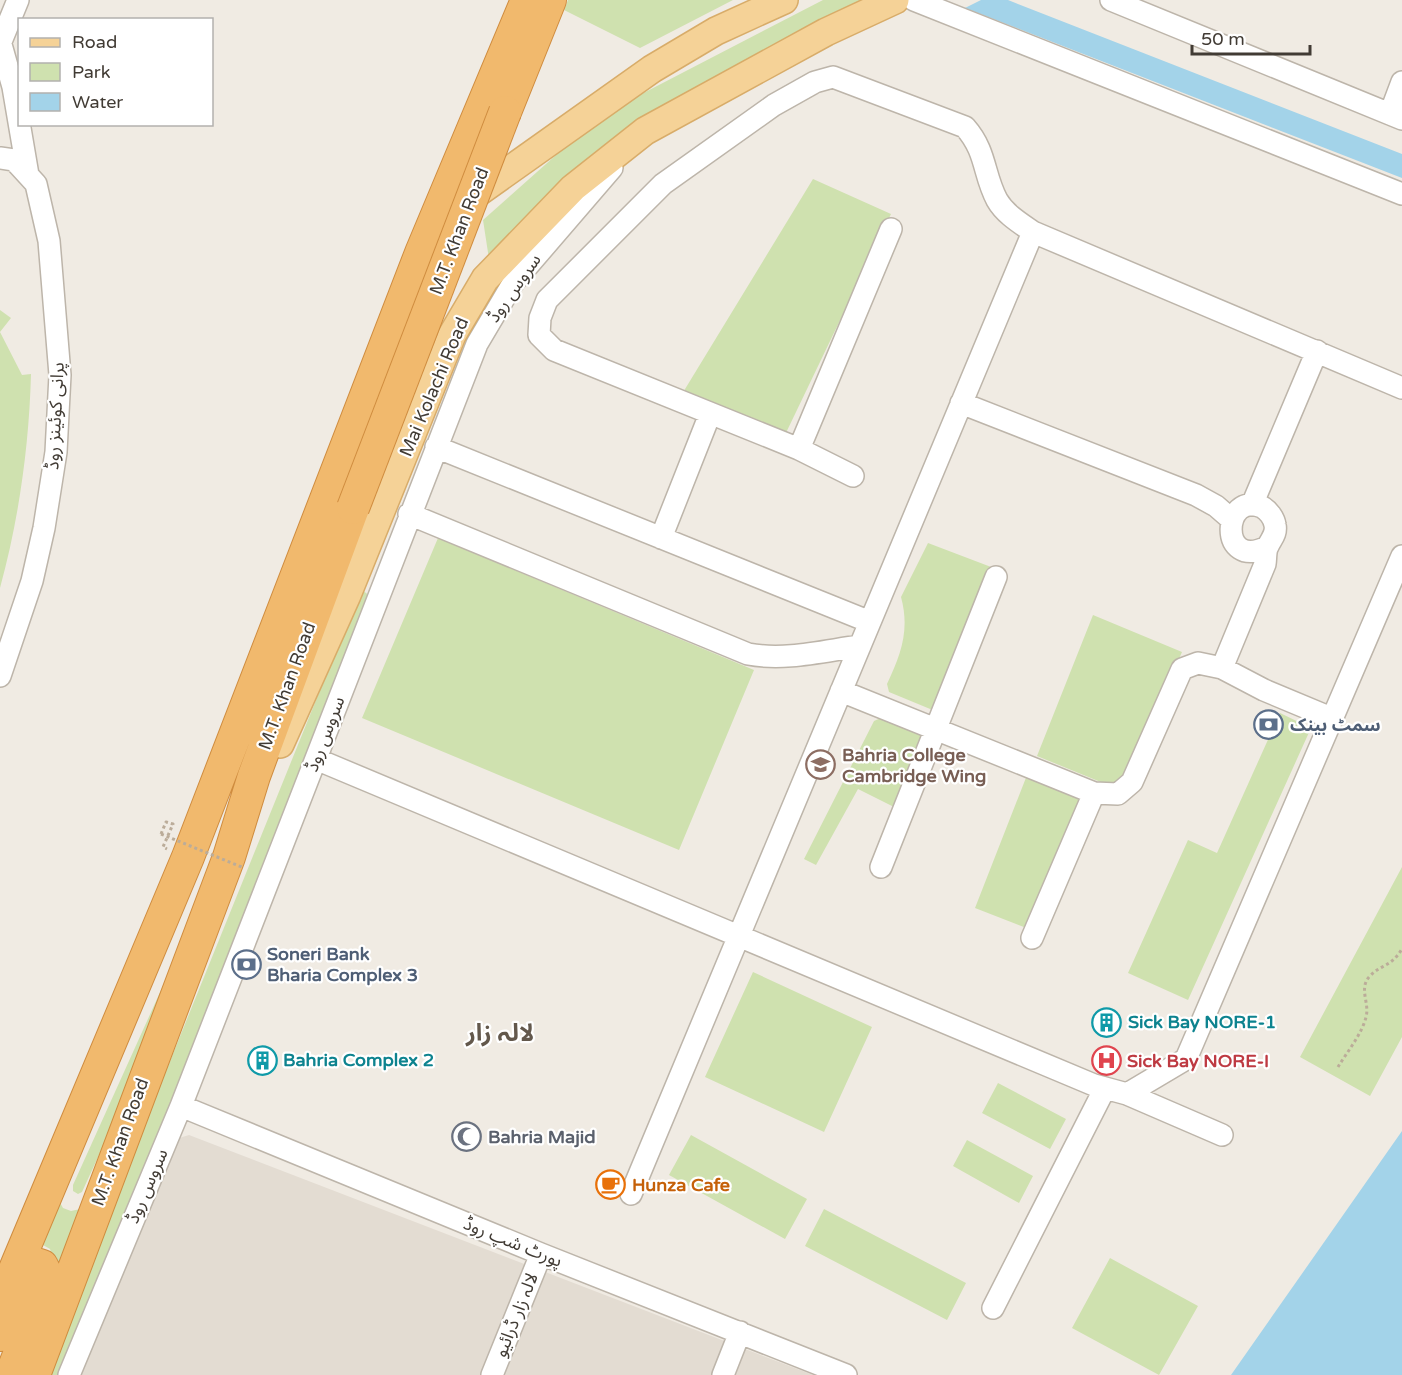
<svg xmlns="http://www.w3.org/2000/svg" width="1402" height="1375" font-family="'Varela Round','Noto Sans Arabic',sans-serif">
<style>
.residential{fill:#e3dcd2}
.green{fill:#cfe1af}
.water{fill:#a3d3e9}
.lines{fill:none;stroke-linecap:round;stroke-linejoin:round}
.minor-casing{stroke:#bdb5aa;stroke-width:24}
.major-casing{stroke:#d8ac69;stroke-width:30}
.highway-casing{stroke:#cf8c3f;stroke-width:34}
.path{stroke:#bbac99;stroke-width:3;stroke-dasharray:3 3;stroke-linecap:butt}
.minor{stroke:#fff;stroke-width:21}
.major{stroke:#f5d297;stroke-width:27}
.highway{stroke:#f1b96d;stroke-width:32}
.highway-bridge-casing{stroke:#cf8c3f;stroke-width:34;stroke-linecap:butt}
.path-bridge{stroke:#bbac99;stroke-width:3;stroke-dasharray:3 3;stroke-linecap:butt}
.highway-bridge{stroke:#f1b96d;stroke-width:32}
.labels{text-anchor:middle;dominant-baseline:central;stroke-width:4.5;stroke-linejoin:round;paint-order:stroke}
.street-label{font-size:18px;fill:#413b34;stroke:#fff}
.service-label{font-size:18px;font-weight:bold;fill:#4e5e75;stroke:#fff;text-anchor:start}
.education-label{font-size:18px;font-weight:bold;fill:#785e54;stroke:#fff;text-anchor:start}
.culture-label{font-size:18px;font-weight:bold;fill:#0d838f;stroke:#fff;text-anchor:start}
.health-label{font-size:18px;font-weight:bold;fill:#be3a42;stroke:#fff;text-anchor:start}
.worship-label{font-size:18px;font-weight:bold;fill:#5b616d;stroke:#fff;text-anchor:start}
.food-label{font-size:18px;font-weight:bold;fill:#c56008;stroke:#fff;text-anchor:start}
.district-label{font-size:24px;font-weight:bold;fill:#63584c;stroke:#fff}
</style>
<rect width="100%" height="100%" fill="#f0ebe3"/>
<!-- residential -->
<path class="residential" d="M189 1135 813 1375H78L176 1139Z"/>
<!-- green -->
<path class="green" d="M568 0H733L640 48 564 10Z
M823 0H862L734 70 679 97 617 137 489 259 483 220 573 140 630 100Z
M813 179 891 214 784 437 682 394Z
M0 310 11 318 0 332 22 375 31 374C29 447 19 518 0 588Z
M438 538 754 670 679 850 362 718Z
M928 543 999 570 935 711 889 692 887 684C901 654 910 630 901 597Z
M361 589 371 597 165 1118 58 1375H43Z
M1093 615 1182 652 1126 779 1121 784 1108 785 1037 756Z
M1280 713 1311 728 1188 1000 1128 973 1188 840 1217 853Z
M883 717 925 730 896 808 858 789 816 865 804 859 874 721Z
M1029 770 1083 793 1029 929 975 908Z
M217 866 178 983 82 1192 78 1194 73 1191V1185Z
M1402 867V1037L1370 1096 1300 1057Z
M753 972 872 1027 824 1132 705 1077Z
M998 1083 1066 1119 1050 1149 982 1113Z
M691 1135 807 1199 785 1239 669 1175Z
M967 1140 1033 1176 1019 1203 953 1166Z
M58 1199 63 1208 71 1211 85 1208 58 1273 50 1249 43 1245 32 1247Z
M824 1209 966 1283 947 1320 805 1246Z
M1110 1258 1198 1306 1159 1375 1072 1328Z"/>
<!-- water -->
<path class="water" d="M981 0H1008L1402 154V178L965 8Z
M1402 1131V1375H1231Z"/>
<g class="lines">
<defs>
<path id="minor" d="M914 0 1402 194
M1111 0 1402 119
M0 41 13 87 28 175
M0 44 18 0
M1390 114 1402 82
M0 158 14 160 36 184 49 241 60 375 56 452 44 528 32 581 0 676
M961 403 1196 495 1216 506 1231 519
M436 447 870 622
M799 449 891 229
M853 476 799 449 554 350 539 335 540 318 547 300 663 184 774 105 815 82 833 77 965 127C987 152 983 174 997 200 1005 214 1020 223 1033 232L1402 388
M1252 505 1317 351
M409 514 748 654C785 661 823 651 860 646
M661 538 710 414
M1267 547C1218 571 1222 490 1262 507 1268 510 1274 518 1275 525 1277 534 1271 539 1268 546 1265 551 1266 559 1265 564L1222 668 1264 690 1331 718
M841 691 1094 793
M316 759 1094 1085 1127 1094 1186 1059 1402 556
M881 867 996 577
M1032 938 1094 793 1118 794 1132 782 1182 669 1198 663 1222 668
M1127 1094 1222 1135
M181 1106 541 1254 846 1375
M631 1194 1033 232
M993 1308 1105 1088
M69 1375 181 1106 477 344 513 283 612 168
M492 1375 541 1254
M723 1375 740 1332"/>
<path id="major" d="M466 201 652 69 716 31 784 0
M280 744 347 595 452 335 485 279 573 188 645 131 826 32 895 0"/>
<path id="highway" d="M505 112 550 0
M0 1305 188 857 421 253 527 0
M0 1335 27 1268 36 1264 42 1266 47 1276 45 1289 11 1375
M34 1375 229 857 254 776 353 508"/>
</defs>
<!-- minor casing -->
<use href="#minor" class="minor-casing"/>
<!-- major casing -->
<use href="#major" class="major-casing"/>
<!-- highway casing -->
<use href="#highway" class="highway-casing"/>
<!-- path -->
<path class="path" d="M161 834 166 822 173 824 163 847 167 849
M1338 1067C1347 1052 1362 1034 1366 1017 1370 1003 1358 988 1370 976 1380 965 1391 967 1402 949"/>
<!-- minor -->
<use href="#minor" class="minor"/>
<!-- major -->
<use href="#major" class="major"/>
<!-- highway -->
<use href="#highway" class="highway"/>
<defs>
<path id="highway-bridge" d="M353 508 505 112"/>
</defs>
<!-- highway-bridge casing -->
<use href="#highway-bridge" class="highway-bridge-casing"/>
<!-- path-bridge -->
<path class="path-bridge" d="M161 834 244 868"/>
<!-- highway-bridge -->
<use href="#highway-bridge" class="highway-bridge"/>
</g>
<!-- icons -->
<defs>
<symbol id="bank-ring" viewBox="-11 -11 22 22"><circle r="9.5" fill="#fff" stroke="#5c6f8a" stroke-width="1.5"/><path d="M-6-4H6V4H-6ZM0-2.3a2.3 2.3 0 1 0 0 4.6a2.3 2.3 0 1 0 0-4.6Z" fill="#5c6f8a"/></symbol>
<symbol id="university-ring" viewBox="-11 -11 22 22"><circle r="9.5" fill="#fff" stroke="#8d6e63" stroke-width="1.5"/><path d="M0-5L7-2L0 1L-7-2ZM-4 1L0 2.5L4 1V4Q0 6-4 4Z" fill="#8d6e63"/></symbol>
<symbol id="building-ring" viewBox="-11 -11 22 22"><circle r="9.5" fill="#fff" stroke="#0f9aa8" stroke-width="1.5"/><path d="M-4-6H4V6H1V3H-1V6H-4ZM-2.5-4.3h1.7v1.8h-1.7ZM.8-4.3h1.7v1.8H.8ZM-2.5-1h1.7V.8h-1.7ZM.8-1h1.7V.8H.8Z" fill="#0f9aa8"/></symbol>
<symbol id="hospital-ring" viewBox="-11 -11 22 22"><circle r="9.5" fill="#fff" stroke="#e0444e" stroke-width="1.5"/><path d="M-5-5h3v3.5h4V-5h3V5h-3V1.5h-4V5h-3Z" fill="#e0444e"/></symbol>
<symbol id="mosque-ring" viewBox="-11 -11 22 22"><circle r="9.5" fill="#fff" stroke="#6b7280" stroke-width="1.5"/><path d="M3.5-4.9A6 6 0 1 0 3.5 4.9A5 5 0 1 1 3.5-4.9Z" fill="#6b7280"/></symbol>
<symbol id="cafe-ring" viewBox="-11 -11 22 22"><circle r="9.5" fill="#fff" stroke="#e8710a" stroke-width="1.5"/><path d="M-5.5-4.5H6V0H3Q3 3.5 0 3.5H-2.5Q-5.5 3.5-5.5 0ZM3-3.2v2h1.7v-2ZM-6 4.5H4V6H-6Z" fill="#e8710a"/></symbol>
</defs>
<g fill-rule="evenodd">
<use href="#bank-ring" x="1252" y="708" width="33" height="33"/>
<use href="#university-ring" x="804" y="748" width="33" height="33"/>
<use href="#bank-ring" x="230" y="948" width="33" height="33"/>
<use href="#building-ring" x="1090" y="1006" width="33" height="33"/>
<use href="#building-ring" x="246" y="1044" width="33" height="33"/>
<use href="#hospital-ring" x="1090" y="1044" width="33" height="33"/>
<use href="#mosque-ring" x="450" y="1120" width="33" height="33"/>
<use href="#cafe-ring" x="594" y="1168" width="33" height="33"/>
</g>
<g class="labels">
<!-- street labels -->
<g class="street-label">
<text transform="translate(459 231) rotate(-69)">M.T. Khan Road</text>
<text transform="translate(514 288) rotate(-55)">سروس روڈ</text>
<text transform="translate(434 387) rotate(-67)">Mai Kolachi Road</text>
<text transform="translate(55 416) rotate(-87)">پرانی کوئینز روڈ</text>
<text transform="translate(287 686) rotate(-70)">M.T. Khan Road</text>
<text transform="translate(325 734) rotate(-69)">سروس روڈ</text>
<text transform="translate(120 1142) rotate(-70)">M.T. Khan Road</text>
<text transform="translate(147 1186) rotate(-67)">سروس روڈ</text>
<text transform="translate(513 1242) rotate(22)">پورٹ شپ روڈ</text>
<text transform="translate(516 1315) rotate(-68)">لالہ زار ڈرائیو</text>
</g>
<!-- service labels -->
<g class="service-label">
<text x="1290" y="725">سمٹ بینک</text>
<text x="267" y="954">Soneri Bank<tspan x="267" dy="21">Bharia Complex 3</tspan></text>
</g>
<!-- education labels -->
<g class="education-label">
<text x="842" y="755">Bahria College<tspan x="842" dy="21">Cambridge Wing</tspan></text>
</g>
<!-- culture labels -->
<g class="culture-label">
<text x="1128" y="1022">Sick Bay NORE-1</text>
<text x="283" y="1060">Bahria Complex 2</text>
</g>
<!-- health labels -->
<g class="health-label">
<text x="1127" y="1061">Sick Bay NORE-I</text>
</g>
<!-- worship labels -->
<g class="worship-label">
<text x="488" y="1137">Bahria Majid</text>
</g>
<!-- food labels -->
<g class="food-label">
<text x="632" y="1185">Hunza Cafe</text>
</g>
<!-- district labels -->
<g class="district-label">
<text x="500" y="1033">لالہ زار</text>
</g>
</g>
<!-- legend -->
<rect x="18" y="18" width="195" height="108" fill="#ffffff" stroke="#b3b1ae" stroke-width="1.5"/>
<rect x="30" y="38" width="30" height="9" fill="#f5d297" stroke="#b3b1ae" stroke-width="1.5"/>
<text x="72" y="48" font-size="18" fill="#413b34">Road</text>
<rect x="30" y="63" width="30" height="18" fill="#cfe1af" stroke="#b3b1ae" stroke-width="1.5"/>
<text x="72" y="78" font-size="18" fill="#413b34">Park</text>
<rect x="30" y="93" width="30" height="18" fill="#a3d3e9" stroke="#b3b1ae" stroke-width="1.5"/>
<text x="72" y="108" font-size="18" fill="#413b34">Water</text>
<!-- scale -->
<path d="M1192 45v9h118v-9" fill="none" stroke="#413b34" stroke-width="3"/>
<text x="1201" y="45" font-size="18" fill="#413b34" stroke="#ffffff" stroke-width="4.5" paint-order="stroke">50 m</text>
</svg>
